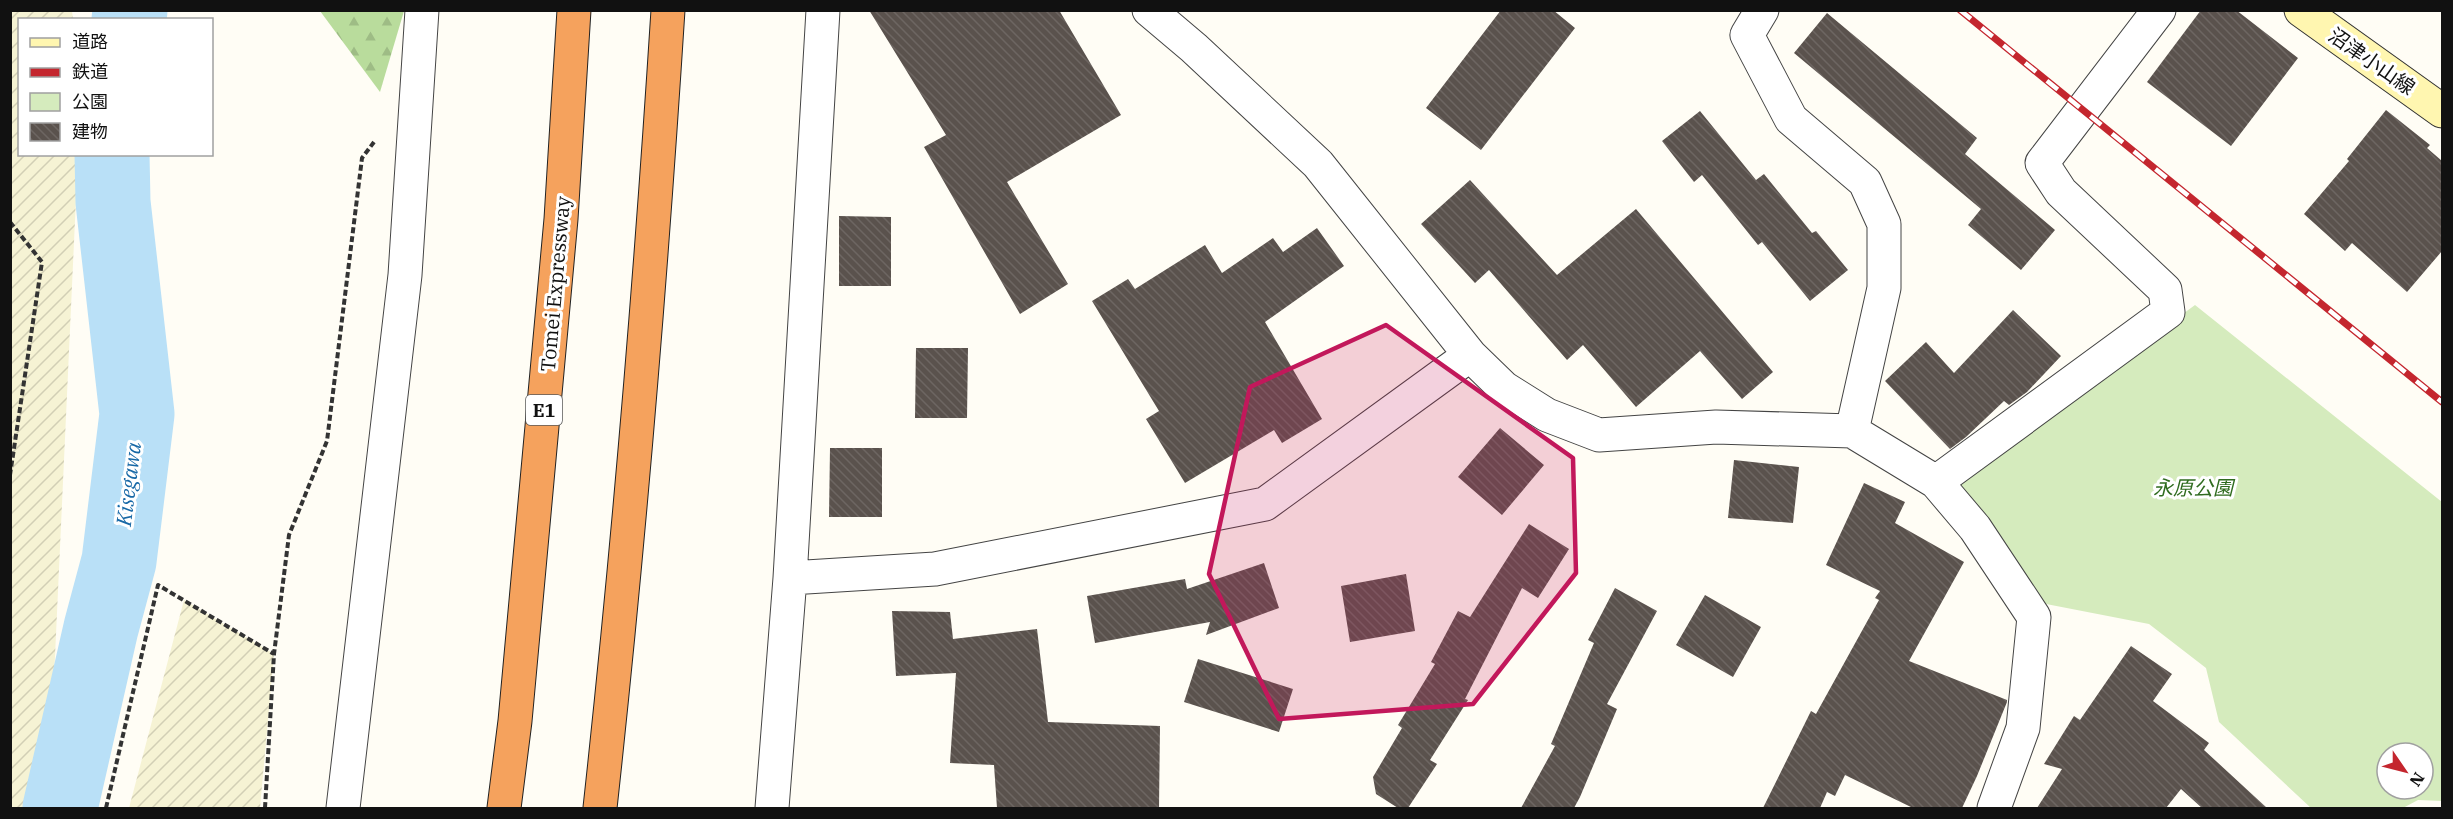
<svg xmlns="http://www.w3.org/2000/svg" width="2453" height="819" font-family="'IBM Plex Serif','Noto Sans JP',serif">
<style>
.farmland{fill:url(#farmland-furrows)}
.forest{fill:url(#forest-firs)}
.park{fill:#d5ebbd;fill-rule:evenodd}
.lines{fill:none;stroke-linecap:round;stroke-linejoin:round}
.river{stroke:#b9e0f7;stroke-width:75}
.building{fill:url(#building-back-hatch)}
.minor-casing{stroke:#444;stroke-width:35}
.tertiary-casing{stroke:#444;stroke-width:35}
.secondary-casing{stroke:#333;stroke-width:35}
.motorway-casing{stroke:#222;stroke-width:35}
.path{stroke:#333;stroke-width:4;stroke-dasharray:6 3;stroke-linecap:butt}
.minor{stroke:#fff;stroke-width:33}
.tertiary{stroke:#fff;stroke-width:33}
.secondary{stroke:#fff6b0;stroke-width:33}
.motorway{stroke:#f5a25d;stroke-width:33}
.rail-casing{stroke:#c4262e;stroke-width:7}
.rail{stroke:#fff;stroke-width:4.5;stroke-dasharray:14;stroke-linecap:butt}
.marked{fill:#c2185b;fill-opacity:0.2;stroke:#c2185b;stroke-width:4.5;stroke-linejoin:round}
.labels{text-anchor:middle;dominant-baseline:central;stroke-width:6;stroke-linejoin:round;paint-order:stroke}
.shield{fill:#fff;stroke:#585858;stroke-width:1.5}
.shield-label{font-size:18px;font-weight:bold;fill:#111}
.street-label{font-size:20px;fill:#111;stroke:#fff}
.park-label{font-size:20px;font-style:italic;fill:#2f6b1f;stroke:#fff}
.water-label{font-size:21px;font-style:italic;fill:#1768a6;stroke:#fff}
</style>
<defs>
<pattern id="farmland-furrows" width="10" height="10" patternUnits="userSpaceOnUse" patternTransform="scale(1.5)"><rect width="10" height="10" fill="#f6f3d4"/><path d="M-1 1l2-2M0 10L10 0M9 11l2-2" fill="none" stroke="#d2cfb5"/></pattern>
<pattern id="forest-firs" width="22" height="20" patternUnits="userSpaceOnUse" patternTransform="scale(1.5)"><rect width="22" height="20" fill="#b9dc9c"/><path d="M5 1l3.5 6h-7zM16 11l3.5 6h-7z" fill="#9ebc85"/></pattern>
<pattern id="building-back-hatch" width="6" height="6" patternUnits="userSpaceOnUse" patternTransform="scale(1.5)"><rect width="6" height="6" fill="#5a524d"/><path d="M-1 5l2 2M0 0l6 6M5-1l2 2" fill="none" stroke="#6d6662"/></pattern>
</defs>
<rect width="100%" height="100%" fill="#fffdf5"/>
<!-- farmland -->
<path class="farmland" d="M10 11H72L73 19 20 20V154L78 155 53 700 39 808H10Z
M184 600 274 654 260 808H129Z"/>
<!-- forest -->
<path class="forest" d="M320 11H404L380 92Z"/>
<!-- park -->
<path class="park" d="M2195 305 2442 502V801L2418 800 2403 808H2311L2219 722 2206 668 2149 624 2041 603 1949 486ZM2387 753H2423V789H2387Z"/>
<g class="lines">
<!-- river -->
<path class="river" d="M129 20 130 10
M60 808 101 628 119 561 137 414 113 202 112 154"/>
</g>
<!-- building -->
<path class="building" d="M869 10H1059L1121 115 1007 182 1068 284 1020 314 924 147 946 135Z
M1501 10H1553L1575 28 1481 150 1426 108Z
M2201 10H2236L2298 58 2231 146 2147 82Z
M1827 13 1977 138 1965 154 2055 230 2021 270 1968 225 1981 209 1794 53Z
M2386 110 2430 145 2427 148 2442 161V251L2407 292 2352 243 2345 251 2304 214 2349 161 2347 159Z
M1700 111 1756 180 1764 174 1812 233 1816 231 1848 270 1810 301 1762 242 1758 245 1702 175 1694 182 1662 141Z
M1470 180 1557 275 1636 209 1773 372 1742 399 1700 351 1636 407 1583 345 1567 360 1489 270 1475 283 1421 224Z
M839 216 891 217V286H839Z
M1317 228 1344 266 1265 322 1322 419 1282 443 1274 430 1185 483 1146 419 1159 411 1092 301 1128 279 1135 289 1205 245 1222 273 1273 238 1283 252Z
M2013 310 2061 356 2027 392 2009 405 2004 401 1966 437 1950 449 1885 381 1926 342 1954 373Z
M916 348H968L967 418H915Z
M1500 428 1544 465 1502 515 1458 477Z
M830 448H882V517H829Z
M1734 460 1799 467 1793 523 1728 518Z
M1864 483 1905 502 1895 523 1964 562 1909 661 2007 700V702L1977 776 1962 808H1913L1845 775 1835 796 1827 792 1820 808H1763L1811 711 1816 714 1879 600 1875 598 1880 591 1826 565Z
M1529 524 1569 549 1538 598 1522 588 1465 699 1468 700 1430 760 1437 764 1408 808H1398L1376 794 1373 777 1402 728 1398 725 1435 664 1431 662 1458 611 1470 617Z
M1264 563 1279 608 1206 635 1210 622 1095 643 1087 596 1185 579 1187 589Z
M1406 574 1415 631 1350 642 1341 586Z
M1615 588 1657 611 1607 704 1617 709 1580 797 1574 808H1521L1555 746 1551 744 1594 643 1588 640Z
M1705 595 1761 627 1733 677 1676 645Z
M892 611 950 612 953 639 1037 629 1048 722 1160 726 1159 808H997L994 765 950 763 956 673 896 676Z
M2131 646 2172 674 2153 701 2209 743 2204 750 2267 808H2202L2181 789 2166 808H2037L2062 769 2044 764 2074 716 2080 720Z
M1198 659 1293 689 1279 732 1184 702Z"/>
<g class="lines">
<defs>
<path id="minor" d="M1149 10 1194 48 1318 164 1470 355 1504 388 1547 415 1599 435 1716 427 1852 431 1936 482 1975 528 2034 617 2023 728 1994 808
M1762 10 1747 35 1791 119 1865 182 1884 224V288L1852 431
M1936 482 2168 312 2165 290 2061 192 2042 163 2159 10
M790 578 935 569 1265 504 1470 355
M772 808 790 578 823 10"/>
<path id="tertiary" d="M343 808 405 275 422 10"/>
<path id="secondary" d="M2301 10 2442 111"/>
<path id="motorway" d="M504 808 515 721 561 219 574 10
M600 808C629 543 651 277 668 10"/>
</defs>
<!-- minor casing -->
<use href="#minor" class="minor-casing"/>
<!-- tertiary casing -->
<use href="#tertiary" class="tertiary-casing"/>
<!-- secondary casing -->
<use href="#secondary" class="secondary-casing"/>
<!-- motorway casing -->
<use href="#motorway" class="motorway-casing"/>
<!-- path -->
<path class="path" d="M10 222 42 262 10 475
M106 808 158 585 274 654
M265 808 274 654 289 535 327 441 362 158 374 142"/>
<!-- minor -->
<use href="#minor" class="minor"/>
<!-- tertiary -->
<use href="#tertiary" class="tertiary"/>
<!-- secondary -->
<use href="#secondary" class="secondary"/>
<!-- motorway -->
<use href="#motorway" class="motorway"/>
<defs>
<path id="rail" d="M1960 10 2442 402"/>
</defs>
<!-- rail casing -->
<use href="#rail" class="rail-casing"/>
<!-- rail -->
<use href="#rail" class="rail"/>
</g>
<!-- marked area -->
<path class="marked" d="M1386 325 1573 458 1576 573 1473 704 1279 719 1209 574 1250 387Z"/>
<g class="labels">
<!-- shield labels -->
<rect class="shield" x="526" y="395" width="36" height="30" rx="4.5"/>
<g class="shield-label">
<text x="544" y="410">E1</text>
</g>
<!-- street labels -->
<g class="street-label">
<text transform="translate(2372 61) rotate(35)">沼津小山線</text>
<text transform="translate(555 284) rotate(-85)">Tomei Expressway</text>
</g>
<!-- park labels -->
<g class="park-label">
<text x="2193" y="487">永原公園</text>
</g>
<!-- water labels -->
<g class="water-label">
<text transform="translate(128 484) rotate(-83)">Kisegawa</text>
</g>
</g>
<!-- border -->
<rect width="2453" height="819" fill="none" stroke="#111111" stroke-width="24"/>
<!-- legend -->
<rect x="18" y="18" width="195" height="138" fill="#ffffff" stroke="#a0a0a0" stroke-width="1.5"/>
<rect x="30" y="38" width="30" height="9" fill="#fff6b0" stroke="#a0a0a0" stroke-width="1.5"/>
<text x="72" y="48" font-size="18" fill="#111111">道路</text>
<rect x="30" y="68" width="30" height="9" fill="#c4262e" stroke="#a0a0a0" stroke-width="1.5"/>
<text x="72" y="78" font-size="18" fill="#111111">鉄道</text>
<rect x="30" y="93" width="30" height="18" fill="#d5ebbd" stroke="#a0a0a0" stroke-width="1.5"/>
<text x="72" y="108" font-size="18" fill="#111111">公園</text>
<rect x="30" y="123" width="30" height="18" fill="url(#building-back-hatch)" stroke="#a0a0a0" stroke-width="1.5"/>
<text x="72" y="138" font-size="18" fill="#111111">建物</text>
<!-- north arrow -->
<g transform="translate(2405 771) rotate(125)"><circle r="28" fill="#ffffff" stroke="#a0a0a0" stroke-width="1.5"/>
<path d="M0-4.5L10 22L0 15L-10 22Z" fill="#c4262e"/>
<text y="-9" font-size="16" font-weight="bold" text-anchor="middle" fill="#111111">N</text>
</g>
</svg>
